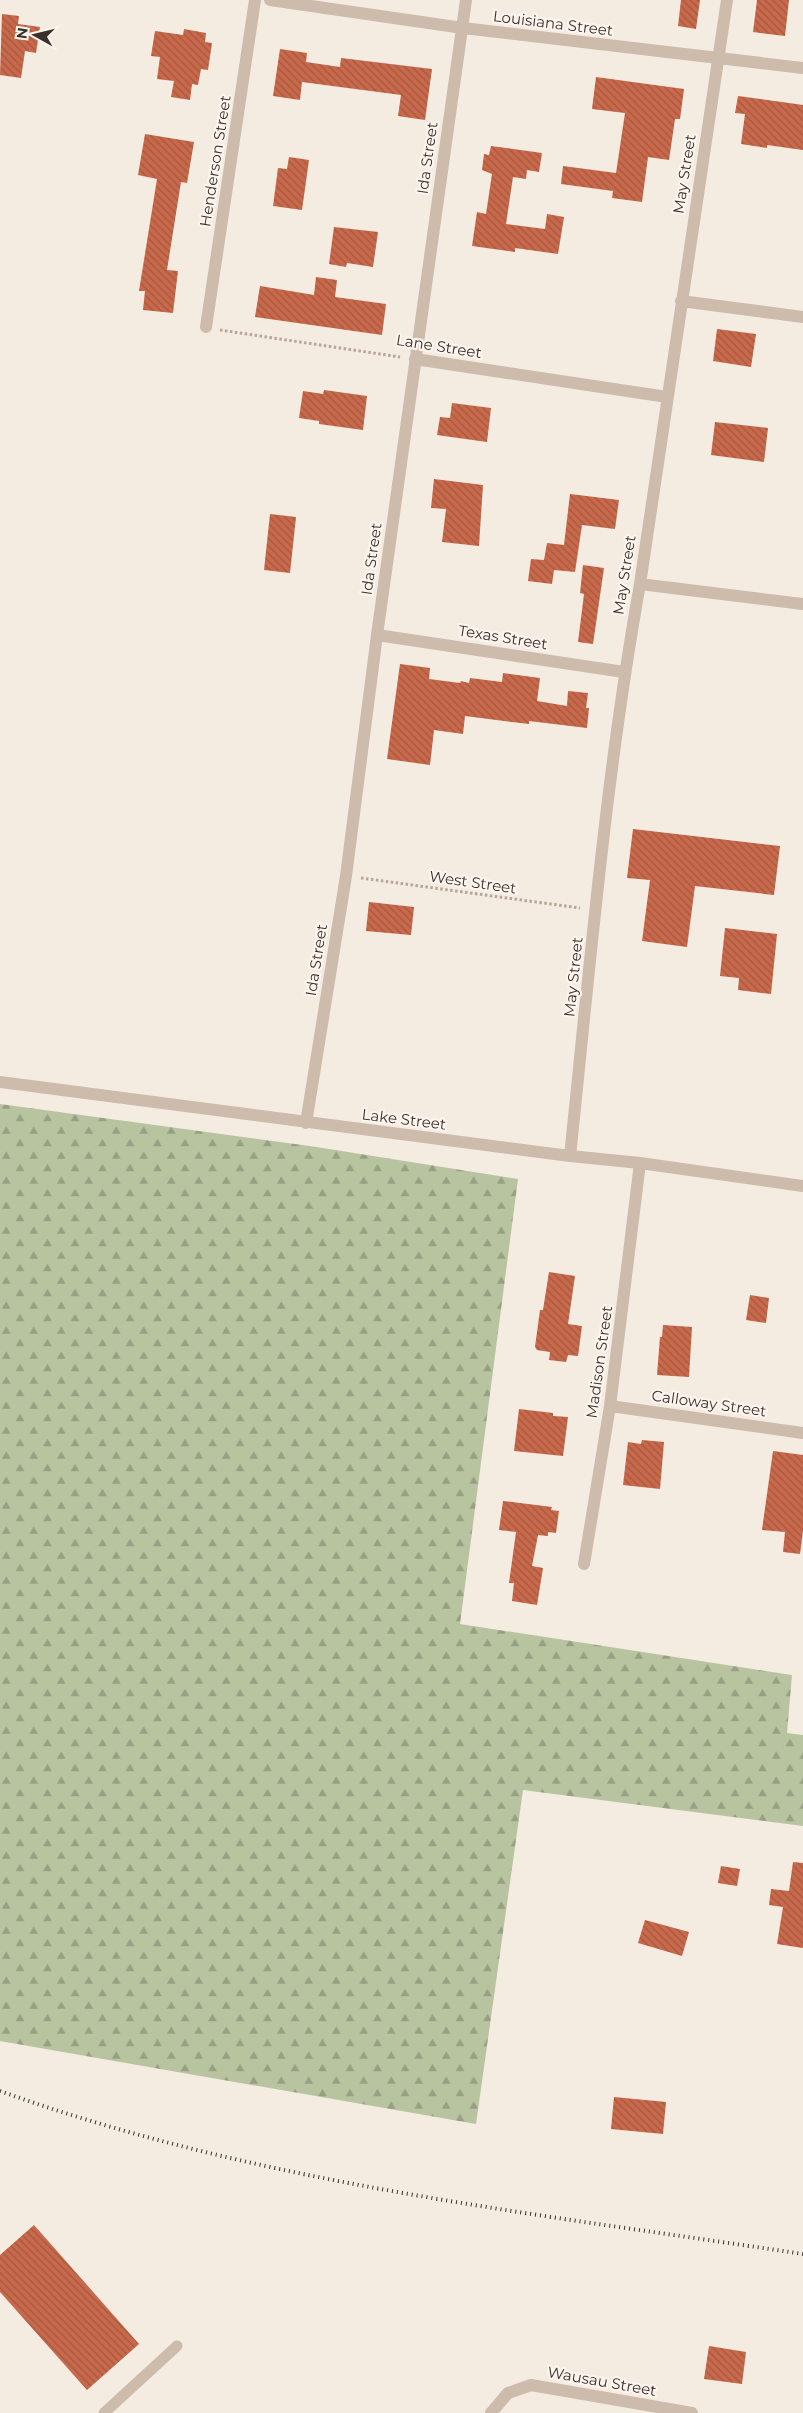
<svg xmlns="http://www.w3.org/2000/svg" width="803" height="2413" font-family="Montserrat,sans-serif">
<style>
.forest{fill:url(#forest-firs)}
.building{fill:url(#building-back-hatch)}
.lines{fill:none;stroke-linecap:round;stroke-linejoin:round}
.path{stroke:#b9a596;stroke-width:3;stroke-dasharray:2.5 2.5;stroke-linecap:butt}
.service{stroke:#cdbbac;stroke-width:11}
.minor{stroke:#cdbbac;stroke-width:12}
.rail{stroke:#3b302b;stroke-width:4;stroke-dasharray:1 4;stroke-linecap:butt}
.labels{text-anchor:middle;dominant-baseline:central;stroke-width:4.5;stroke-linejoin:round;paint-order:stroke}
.street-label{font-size:15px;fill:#3b302b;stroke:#fbf5ee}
</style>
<defs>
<pattern id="forest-firs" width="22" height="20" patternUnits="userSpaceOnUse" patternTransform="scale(1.25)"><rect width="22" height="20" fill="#b8c4a0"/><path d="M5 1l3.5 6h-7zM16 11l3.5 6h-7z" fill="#97a083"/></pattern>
<pattern id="building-back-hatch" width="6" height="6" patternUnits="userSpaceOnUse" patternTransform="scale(1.25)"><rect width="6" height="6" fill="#c8694b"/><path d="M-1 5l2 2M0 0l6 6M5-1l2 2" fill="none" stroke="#a4573f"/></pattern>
</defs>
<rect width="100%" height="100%" fill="#f4ebe1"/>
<!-- forest -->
<path class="forest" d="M0 1104 310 1146 518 1179 460 1624 792 1675 787 1733 803 1735V1826L523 1790 476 2124 0 2041Z"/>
<!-- building -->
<path class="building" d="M681 0H700L696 29 678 26Z
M757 0H789L785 36 753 32Z
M2 14 19 16 18 24 40 27 36 53 25 51 21 78 0 75Z
M184 29 206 33 205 42 212 43 208 70 201 69 198 85 192 84 190 100 171 97 174 81 157 79 160 57 151 56 155 31 183 35Z
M280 49 307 53 306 62 340 67 341 58 432 69 425 120 398 116 401 95 302 82 300 100 273 96Z
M596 77 684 89 680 119H675L669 160 648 157 642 202 612 198 613 191 561 184 563 166 616 173 625 113 592 109Z
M738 96 803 105V150L767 145V148L741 144 745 114 735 113Z
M145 134 194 142 187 183 181 182 167 270 178 271 173 313 143 310 145 291H139L157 179 138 175Z
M491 146 542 153 539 172 527 170 526 179 513 177 506 224 545 229 547 214 564 217 558 254 515 248V252L472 246 477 212 486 214 492 174 482 170 484 154 489 155Z
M289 157 309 160 302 210 273 206 278 168 287 169Z
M334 227 378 232 373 267 347 263 346 267 329 264Z
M316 277 337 280 335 297 386 304 382 335 255 317 260 286 314 295Z
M717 329 756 334 751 367 713 361Z
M324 390 367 396 363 430 319 424V421L299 418 303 391 323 394Z
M452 403 491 408 487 442 437 435 440 417 450 418Z
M715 422 768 428 764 462 711 455Z
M434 479 483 485 479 546 442 542 446 509 431 508Z
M570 494 619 500 615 529 582 525 575 572 554 570 552 584 528 581 531 559 544 560 547 543 564 545Z
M270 514 296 517 290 573 264 570Z
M583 565 604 568 593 644 578 642 584 594 580 593Z
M400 664 430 668 429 679 460 683 461 681 469 683 470 678 502 682 503 673 540 678 537 701 567 706 568 691 588 693 586 708H589L587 728 529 721V724L465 716 463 734 434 730 430 765 387 759Z
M633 829 780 846 774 895 695 886 687 947 642 941 650 880 627 878Z
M369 902 414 907 411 935 366 931Z
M725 928 777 934 771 994 738 990 739 978 720 976Z
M549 1272 575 1276 568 1324 582 1326 578 1356 568 1355 566 1362 549 1360 550 1352 537 1350 535 1347 540 1310H543Z
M750 1295 769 1298 766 1323 746 1320Z
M663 1325 692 1327 689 1377 657 1375 660 1337H662Z
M519 1409 553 1413V1416L568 1417 563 1456 514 1451Z
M642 1440 664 1442 660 1489 623 1485 628 1442 641 1444Z
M773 1451 803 1455V1531L800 1554 783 1552 785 1532 762 1530Z
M503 1501 552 1507 551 1510 559 1511 556 1533 548 1532V1536L538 1535 532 1566 543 1568 537 1605 512 1601 514 1583H509L516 1532 499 1530Z
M793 1862 803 1863V1948L777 1944 783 1907 769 1905 771 1889 789 1891Z
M721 1866 740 1869 737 1886 718 1883Z
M645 1920 689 1932 682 1956 638 1943Z
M614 2097 666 2102 663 2134 611 2129Z
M34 2225 139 2344 87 2390 0 2292V2255Z
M709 2346 746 2352 742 2384 704 2379Z"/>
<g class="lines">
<!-- path -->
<path class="path" d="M220 330 400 357
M361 878 580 908"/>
<!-- service -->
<path class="service" d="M104 2413 177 2346"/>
<!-- minor -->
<path class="minor" d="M270 0 463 28 803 68
M681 301 803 317
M206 327 255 0
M415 359 667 397
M640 584 803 604
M377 635 624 672
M0 1082 570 1156 640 1163 803 1186
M306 1123 346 876 377 635 466 0
M570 1156C590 965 606 774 640 584L727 0
M610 1406 803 1433
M584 1564 610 1406 640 1163
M491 2413 508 2393 531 2385 692 2413"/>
<!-- rail -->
<path class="rail" d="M0 2091C259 2184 533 2213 803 2254"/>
</g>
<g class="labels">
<!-- street labels -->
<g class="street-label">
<text transform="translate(553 23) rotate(7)">Louisiana Street</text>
<text transform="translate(427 158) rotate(-82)">Ida Street</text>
<text transform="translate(215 161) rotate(-81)">Henderson Street</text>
<text transform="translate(684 174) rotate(-81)">May Street</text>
<text transform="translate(439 346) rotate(9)">Lane Street</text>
<text transform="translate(371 559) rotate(-82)">Ida Street</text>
<text transform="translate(624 575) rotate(-81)">May Street</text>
<text transform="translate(503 637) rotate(9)">Texas Street</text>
<text transform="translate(473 882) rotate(8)">West Street</text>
<text transform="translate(316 960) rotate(-81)">Ida Street</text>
<text transform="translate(573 977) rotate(-84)">May Street</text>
<text transform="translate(404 1119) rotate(7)">Lake Street</text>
<text transform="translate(599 1362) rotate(-82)">Madison Street</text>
<text transform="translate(709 1403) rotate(8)">Calloway Street</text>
<text transform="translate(602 2381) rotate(10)">Wausau Street</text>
</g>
</g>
<!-- north arrow -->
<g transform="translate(35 35) rotate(278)" stroke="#fbf5ee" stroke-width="4" paint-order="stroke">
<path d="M0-4L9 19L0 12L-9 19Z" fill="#3b302b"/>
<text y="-8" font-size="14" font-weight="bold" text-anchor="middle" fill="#3b302b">N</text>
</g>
</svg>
